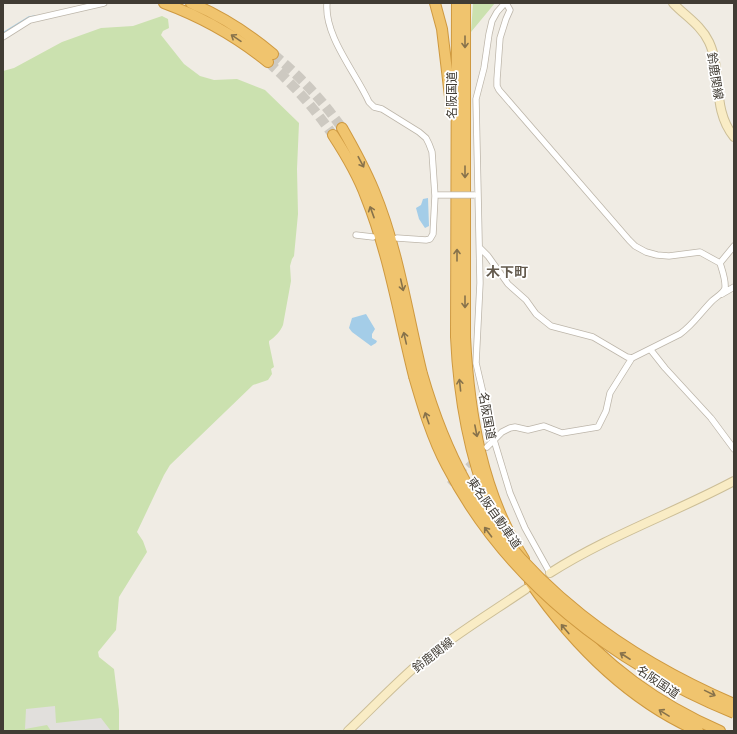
<svg xmlns="http://www.w3.org/2000/svg" width="737" height="734" font-family="'Archivo Narrow','Noto Sans JP',sans-serif">
<style>
.green{fill:#cbe1af}
.parking{fill:#e1dfdc}
.water{fill:#a4cde8}
.lines{fill:none;stroke-linecap:round;stroke-linejoin:round}
.stream{stroke:#a4cde8;stroke-width:1.5}
.street-tunnel{stroke:#cdc9c1;stroke-width:5.5;stroke-dasharray:5.5 3;stroke-linecap:butt}
.highway-tunnel{stroke:#cdc9c1;stroke-width:10;stroke-dasharray:10 5;stroke-linecap:butt}
.street-casing{stroke:#bdb6aa;stroke-width:7}
.secondary-casing{stroke:#ccbe97;stroke-width:10}
.highway-casing{stroke:#ce9940;stroke-width:12}
.street{stroke:#fff;stroke-width:5.5}
.secondary{stroke:#f9ecc5;stroke-width:8}
.highway{stroke:#f0c46e;stroke-width:10}
.street-bridge-casing{stroke:#bdb6aa;stroke-width:7;stroke-linecap:butt}
.highway-bridge-casing{stroke:#ce9940;stroke-width:12;stroke-linecap:butt}
.street-bridge{stroke:#fff;stroke-width:5.5}
.highway-bridge{stroke:#f0c46e;stroke-width:10}
.oneway{stroke:#87724b}
.labels{text-anchor:middle;dominant-baseline:central;stroke-width:3.5;stroke-linejoin:round;paint-order:stroke}
.street-label{font-size:12px;fill:#413c34;stroke:#fff}
.quarter-label{font-size:14px;font-weight:bold;fill:#635a4d;stroke:#fff}
</style>
<rect width="100%" height="100%" fill="#f0ece4"/>
<!-- green -->
<path class="green" d="M473 3H495L471 32Z
M162 16 168 19 169 28 163 31 161 35 184 64 200 76 214 80 237 79 265 90 299 123 297 169 298 214 294 256 292 259 290 266 291 281 283 325C280 332 276 336 269 341V343L274 367 271 369 272 374 268 380 253 385 170 465 164 475 137 532 143 541 147 552 119 597 116 630 98 652 99 657 114 669 119 710V731H3V71L14 68 62 42 101 28 133 26Z"/>
<!-- parking -->
<path class="parking" d="M55 706 56 723 101 718 111 731H51L47 725 25 729 26 709Z"/>
<!-- water -->
<path class="water" d="M428 198 429 226 425 228 419 219 416 208 421 205 423 199Z
M366 314 375 329 372 334V338L377 341 376 343 371 346 352 332 349 328 352 318Z"/>
<g class="lines">
<!-- stream -->
<path class="stream" d="M3 33 29 17 35 16"/>
<!-- street-tunnel -->
<path class="street-tunnel" d="M449 484 487 447"/>
<!-- highway-tunnel -->
<path class="highway-tunnel" d="M273 54C300 76 322 100 342 128
M268 62C293 84 314 108 333 135"/>
<defs>
<path id="street" d="M327 3C324 36 356 73 369 102L374 107 382 109 419 132 426 138 429 144 432 152 435 196 433 234 430 239 426 240 397 238
M505 3 497 12 492 21 489 34 484 68 476 99 480 283 476 363 494 440 510 493 525 528 550 573
M3 37 30 20 104 3
M356 235 373 237
M480 248 488 256 508 284 526 300 536 314 551 326 593 337 627 357 632 358
M720 263 734 246
M722 294 734 287
M650 349 665 368 711 418 734 449
M487 447 502 432 510 428 515 427 528 430 544 426 562 433 598 427 606 411 610 393 632 358 680 334C693 325 701 312 712 301 716 297 724 293 725 288 726 280 722 270 720 263L700 252 669 256 657 255 646 252 635 246 629 240 499 90 497 86V79L500 38 506 19 510 10 506 3"/>
<path id="secondary" d="M673 3C685 16 701 25 709 42 723 72 711 109 734 137
M550 573C608 536 674 513 734 481
M348 731C371 709 393 686 417 665 451 637 489 614 526 589"/>
<path id="highway" d="M164 3C202 17 236 36 268 62
M191 3C221 16 248 33 273 54
M435 3 442 29 451 105
M457 3 456 337C459 403 471 467 499 528
M465 3V337C469 414 482 493 524 559
M342 128C354 149 365 169 374 191 398 249 407 313 422 374
M333 135C346 155 358 175 366 197 389 254 399 316 414 376
M530 582C573 644 628 700 698 731
M562 613C603 665 660 705 720 731"/>
</defs>
<!-- street casing -->
<use href="#street" class="street-casing"/>
<!-- secondary casing -->
<use href="#secondary" class="secondary-casing"/>
<!-- highway casing -->
<use href="#highway" class="highway-casing"/>
<!-- street -->
<use href="#street" class="street"/>
<!-- secondary -->
<use href="#secondary" class="secondary"/>
<!-- highway -->
<use href="#highway" class="highway"/>
<defs>
<path id="street-bridge" d="M438 195H474"/>
<path id="highway-bridge" d="M422 374C433 412 447 449 466 483 524 586 627 658 734 704
M414 376C423 407 432 438 447 466 507 582 615 664 734 713"/>
</defs>
<!-- street-bridge casing -->
<use href="#street-bridge" class="street-bridge-casing"/>
<!-- highway-bridge casing -->
<use href="#highway-bridge" class="highway-bridge-casing"/>
<!-- street-bridge -->
<use href="#street-bridge" class="street-bridge"/>
<!-- highway-bridge -->
<use href="#highway-bridge" class="highway-bridge"/>
</g>
<!-- one-way arrows -->
<defs><path id="oneway-shaft" d="M-6 0H5M1.5-3L5.5 0L1.5 3" fill="none" stroke-width="1.6" stroke-linecap="round" stroke-linejoin="round"/></defs>
<g class="oneway">
<use href="#oneway-shaft" transform="translate(236 38) rotate(-146)"/>
<use href="#oneway-shaft" transform="translate(465 42) rotate(90)"/>
<use href="#oneway-shaft" transform="translate(361 162) rotate(62)"/>
<use href="#oneway-shaft" transform="translate(465 172) rotate(90)"/>
<use href="#oneway-shaft" transform="translate(372 212) rotate(-110)"/>
<use href="#oneway-shaft" transform="translate(457 255) rotate(-90)"/>
<use href="#oneway-shaft" transform="translate(402 285) rotate(77)"/>
<use href="#oneway-shaft" transform="translate(465 302) rotate(90)"/>
<use href="#oneway-shaft" transform="translate(405 338) rotate(-103)"/>
<use href="#oneway-shaft" transform="translate(460 385) rotate(-96)"/>
<use href="#oneway-shaft" transform="translate(427 418) rotate(-109)"/>
<use href="#oneway-shaft" transform="translate(476 431) rotate(79)"/>
<use href="#oneway-shaft" transform="translate(488 532) rotate(-127)"/>
<use href="#oneway-shaft" transform="translate(565 629) rotate(-130)"/>
<use href="#oneway-shaft" transform="translate(625 656) rotate(-147)"/>
<use href="#oneway-shaft" transform="translate(710 693) rotate(26)"/>
<use href="#oneway-shaft" transform="translate(664 713) rotate(-148)"/>
</g>
<g class="labels">
<!-- street labels -->
<g class="street-label">
<text transform="translate(715 76) rotate(81)">鈴鹿関線</text>
<text transform="translate(452 95) rotate(-90)">名阪国道</text>
<text transform="translate(487 416) rotate(80)">名阪国道</text>
<text transform="translate(494 513) rotate(55)">東名阪自動車道</text>
<text transform="translate(433 655) rotate(-38)">鈴鹿関線</text>
<text transform="translate(658 682) rotate(34)">名阪国道</text>
</g>
<!-- quarter labels -->
<g class="quarter-label">
<text x="507" y="272">木下町</text>
</g>
</g>
<!-- border -->
<rect width="737" height="734" fill="none" stroke="#413c34" stroke-width="8"/>
</svg>
